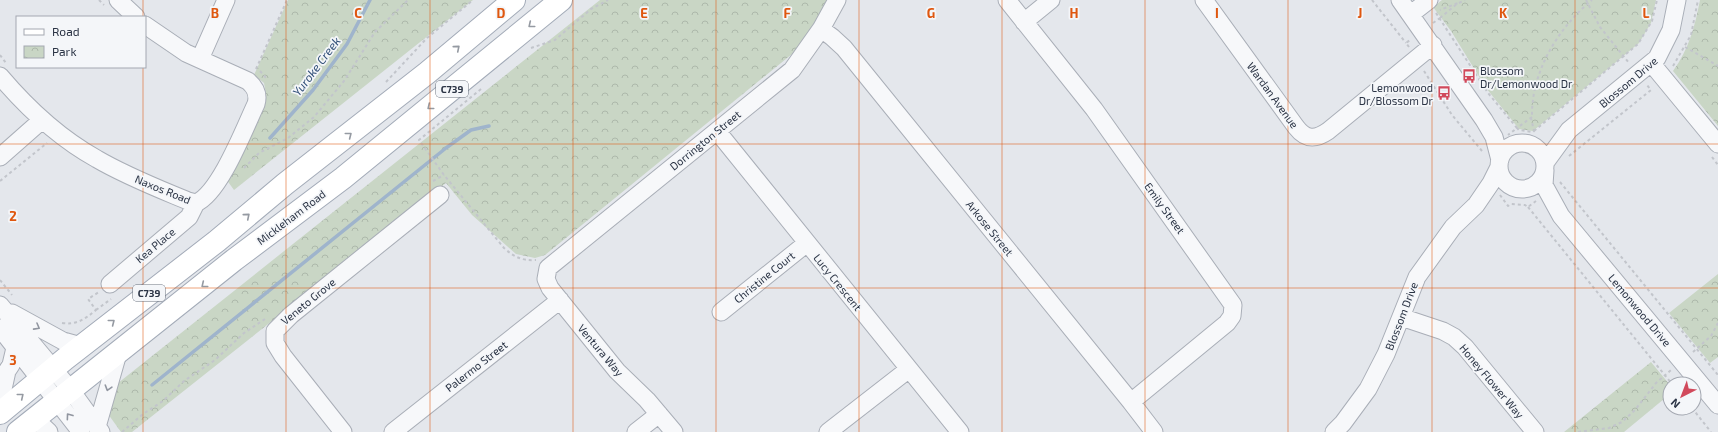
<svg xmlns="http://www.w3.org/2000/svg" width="1718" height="432" font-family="'Exo 2',sans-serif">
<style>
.park{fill:url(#park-crowns)}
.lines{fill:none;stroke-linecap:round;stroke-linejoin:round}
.stream{stroke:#9fb4cc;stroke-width:3.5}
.minor-casing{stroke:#a9aeb7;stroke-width:19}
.major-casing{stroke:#a3abb8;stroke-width:24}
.path{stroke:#c2c5cb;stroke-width:2;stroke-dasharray:3 3;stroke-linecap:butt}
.minor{stroke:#f7f8fa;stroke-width:17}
.major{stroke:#fff;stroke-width:22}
.oneway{stroke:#959aa2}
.oneway2{stroke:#9196a0}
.grid{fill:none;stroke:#df570f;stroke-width:1;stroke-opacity:0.55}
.labels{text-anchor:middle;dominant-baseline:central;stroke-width:3.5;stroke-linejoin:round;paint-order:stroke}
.shield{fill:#f4f6f9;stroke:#676e7b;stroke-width:1}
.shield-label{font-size:10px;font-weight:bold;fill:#2b3445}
.poi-label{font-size:11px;fill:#2b3445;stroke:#f4f6f9;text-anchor:start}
.street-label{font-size:11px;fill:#2b3445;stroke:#f4f6f9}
.water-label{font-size:12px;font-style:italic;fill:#34527a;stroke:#f4f6f9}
.grid-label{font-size:13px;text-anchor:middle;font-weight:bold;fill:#df570f;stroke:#f4f6f9;stroke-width:3.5;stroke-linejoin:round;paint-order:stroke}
</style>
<defs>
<pattern id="park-crowns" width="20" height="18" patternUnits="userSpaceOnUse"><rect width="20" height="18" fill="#c9d6c5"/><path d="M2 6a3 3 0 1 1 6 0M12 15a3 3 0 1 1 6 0" fill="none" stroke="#adb8ab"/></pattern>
</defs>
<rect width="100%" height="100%" fill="#e4e7ec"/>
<!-- park -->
<path class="park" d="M288 0H473L234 190 226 179 266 94 264 83 254 75Z
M600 0H832L808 41 545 255 535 258 516 254 472 215 446 183 132 432H121L108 414V391Z
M1442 0H1656L1651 23 1639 43 1533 131 1519 129 1486 88 1451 31 1433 7Z
M1700 0H1718V126L1673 71C1689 49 1695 26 1700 0Z
M1718 274V357L1710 363 1669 313Z
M1651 362 1670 385V394L1624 432H1564Z"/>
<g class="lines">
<!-- stream -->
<path class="stream" d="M270 138 313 90 347 44 370 0
M152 385 446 148 471 130 489 126"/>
<defs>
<path id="minor" d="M118 0 136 17
M1007 0 1094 109 1233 305 1232 316 1227 323 1131 402
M1204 0 1296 127C1306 140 1315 140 1328 131L1433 45
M1400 0 1484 120 1494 137 1500 160
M1411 14 1429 0
M1024 22 1051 0
M821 29 832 37 844 48 1131 402 1154 432
M200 59 226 0
M1652 64 1718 144
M0 76C28 109 59 138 97 159 126 176 157 188 188 201L196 203C220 193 245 127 256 104 259 94 255 87 248 81L186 53 145 25
M717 131 960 432
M1499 166a23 23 0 1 1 46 0a23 23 0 1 1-46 0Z
M0 157 42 120
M1545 163 1569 130 1657 58 1671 30 1677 0
M1545 170 1544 185 1561 216 1718 405
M110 284 189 217 196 203
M0 305 70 389 101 432
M721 312 807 243
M12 313 63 341 81 346
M1401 317 1443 331 1454 337 1465 347 1535 432
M0 328 81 432
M0 403 7 371 11 365 15 348
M34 418 49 432
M97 427 119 350
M343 432 283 356 275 343V331L291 315 440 195
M393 432 560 300
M636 432 659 414
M674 432 647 400 617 371 550 288 546 279 548 268 792 70 821 29 837 0
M828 432 909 369
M1334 432 1343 423 1368 389 1386 354 1417 277 1453 227 1476 205 1491 183 1499 167"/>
<path id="major" d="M0 413 65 359 217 241 285 184 427 73 514 0
M18 432 234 260 343 178 561 0"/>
</defs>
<!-- minor casing -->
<use href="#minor" class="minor-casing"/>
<!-- major casing -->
<use href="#major" class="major-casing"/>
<!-- path -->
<path class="path" d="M99 0 104 5
M1372 0 1406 43
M1586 0 1600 27 1629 63
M1459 3 1465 0
M1436 13 1488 93 1517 128 1508 135
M1440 18 1458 3 1440 10
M1433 23 1440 18
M1409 47 1406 43 1410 40
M1685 47 1718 66
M531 48 555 40 591 9 608 0
M0 55 6 63
M1673 66 1691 35 1698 0
M256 69 287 0
M260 71 267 79
M1424 71 1452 115 1482 151
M386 82 427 38 473 0
M481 89 419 140 444 175 504 248C514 257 522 261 536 260
M1532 117 1517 128 1519 130 1533 132 1534 131 1531 118 1532 117C1531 72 1558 28 1592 0
M1534 131 1638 44 1652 21 1657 0
M1569 156 1651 90 1647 85
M1712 157 1718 165
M244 168 259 153 288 138 314 117 344 81 375 32 408 0
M0 181 47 143
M433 181 444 175
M1560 182 1718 375
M1500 195 1508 206 1511 204 1525 205 1528 207 1536 201
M1528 207 1672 384
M0 280 12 295
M96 310 111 299
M62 323C77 325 85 319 96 310L88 299 99 292
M1693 352 1711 336 1718 323
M1692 408 1711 432
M122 432 143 414 163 401 184 381 215 360 244 333 265 319
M1578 432 1609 428 1622 422 1635 410 1656 383 1671 370"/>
<!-- minor -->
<use href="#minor" class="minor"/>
<!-- major -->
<use href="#major" class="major"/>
</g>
<!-- one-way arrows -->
<defs><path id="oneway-chevron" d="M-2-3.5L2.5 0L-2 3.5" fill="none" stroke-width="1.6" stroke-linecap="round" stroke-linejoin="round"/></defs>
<g class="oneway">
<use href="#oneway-chevron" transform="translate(531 25) rotate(141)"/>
<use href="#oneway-chevron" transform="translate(457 48) rotate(-40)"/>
<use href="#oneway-chevron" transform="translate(430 107) rotate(141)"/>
<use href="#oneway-chevron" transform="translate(349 135) rotate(-38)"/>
<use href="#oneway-chevron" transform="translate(247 216) rotate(-40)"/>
<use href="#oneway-chevron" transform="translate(204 285) rotate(141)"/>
<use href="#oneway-chevron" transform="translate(112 322) rotate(-38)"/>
<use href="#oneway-chevron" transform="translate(21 396) rotate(-39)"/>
</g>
<g class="oneway2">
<use href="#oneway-chevron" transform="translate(37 327) rotate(29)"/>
<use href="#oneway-chevron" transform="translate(108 388) rotate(107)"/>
<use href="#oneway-chevron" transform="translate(69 416) rotate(-126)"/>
</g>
<!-- grid -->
<path class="grid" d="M143 0V17M286 0V432M430 0V432M573 0V432M716 0V432M859 0V432M1002 0V432M1145 0V432M1288 0V432M1432 0V432M1575 0V432M143 67V432M0 144H1718M0 288H1718"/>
<!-- icons -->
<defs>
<symbol id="bus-bare" viewBox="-9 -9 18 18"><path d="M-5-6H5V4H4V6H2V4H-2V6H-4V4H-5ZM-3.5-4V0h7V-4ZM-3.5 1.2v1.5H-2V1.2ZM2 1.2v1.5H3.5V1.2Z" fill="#d1495b" stroke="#f4f6f9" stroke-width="2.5" paint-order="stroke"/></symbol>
</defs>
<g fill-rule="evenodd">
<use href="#bus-bare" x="1459" y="66" width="20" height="20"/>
<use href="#bus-bare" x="1434" y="83" width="20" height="20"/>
</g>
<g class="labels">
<!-- shield labels -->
<g class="shield">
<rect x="436" y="81" width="32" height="16" rx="3"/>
<rect x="133" y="285" width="32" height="16" rx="3"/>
</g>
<g class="shield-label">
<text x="452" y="89">C739</text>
<text x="149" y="293">C739</text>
</g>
<!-- poi labels -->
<g class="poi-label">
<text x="1480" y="70">Blossom<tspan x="1480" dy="13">Dr/Lemonwood Dr</tspan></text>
<text x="1433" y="87" text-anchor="end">Lemonwood<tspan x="1433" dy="13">Dr/Blossom Dr</tspan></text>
</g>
<!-- street labels -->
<g class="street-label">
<text transform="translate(1628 82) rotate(-40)">Blossom Drive</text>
<text transform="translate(1273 95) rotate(54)">Wardan Avenue</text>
<text transform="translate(705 140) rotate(-39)">Dorrington Street</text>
<text transform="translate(163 189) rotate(22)">Naxos Road</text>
<text transform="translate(1165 208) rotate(54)">Emily Street</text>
<text transform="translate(291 217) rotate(-37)">Mickleham Road</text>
<text transform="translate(990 228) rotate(51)">Arkose Street</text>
<text transform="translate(155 245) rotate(-40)">Kea Place</text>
<text transform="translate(764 277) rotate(-39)">Christine Court</text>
<text transform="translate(838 282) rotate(51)">Lucy Crescent</text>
<text transform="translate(308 301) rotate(-39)">Veneto Grove</text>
<text transform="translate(1640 310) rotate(50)">Lemonwood Drive</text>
<text transform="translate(1401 316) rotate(-69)">Blossom Drive</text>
<text transform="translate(601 350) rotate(50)">Ventura Way</text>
<text transform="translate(476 366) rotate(-38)">Palermo Street</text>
<text transform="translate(1492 381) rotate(50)">Honey Flower Way</text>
</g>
<!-- water labels -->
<g class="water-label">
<text transform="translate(316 66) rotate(-53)">Yuroke Creek</text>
</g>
</g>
<g class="grid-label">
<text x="215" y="18">B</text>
<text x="358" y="18">C</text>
<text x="501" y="18">D</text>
<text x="644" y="18">E</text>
<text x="787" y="18">F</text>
<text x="931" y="18">G</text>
<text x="1074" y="18">H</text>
<text x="1217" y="18">I</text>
<text x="1360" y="18">J</text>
<text x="1503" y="18">K</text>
<text x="1646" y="18">L</text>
<text x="13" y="221">2</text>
<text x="13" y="365">3</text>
</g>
<!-- legend -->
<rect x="16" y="16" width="130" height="52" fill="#f4f6f9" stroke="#a4a8b1"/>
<rect x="24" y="29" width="20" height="6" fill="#ffffff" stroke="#a4a8b1"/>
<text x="52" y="36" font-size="12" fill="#2b3445">Road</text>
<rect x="24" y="46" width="20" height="12" fill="url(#park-crowns)" stroke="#a4a8b1"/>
<text x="52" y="56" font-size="12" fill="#2b3445">Park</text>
<!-- north arrow -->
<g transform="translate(1682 396) rotate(222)"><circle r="19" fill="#f4f6f9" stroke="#a4a8b1"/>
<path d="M0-3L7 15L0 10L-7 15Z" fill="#d1495b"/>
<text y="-6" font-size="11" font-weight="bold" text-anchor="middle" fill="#2b3445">N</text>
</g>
</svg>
